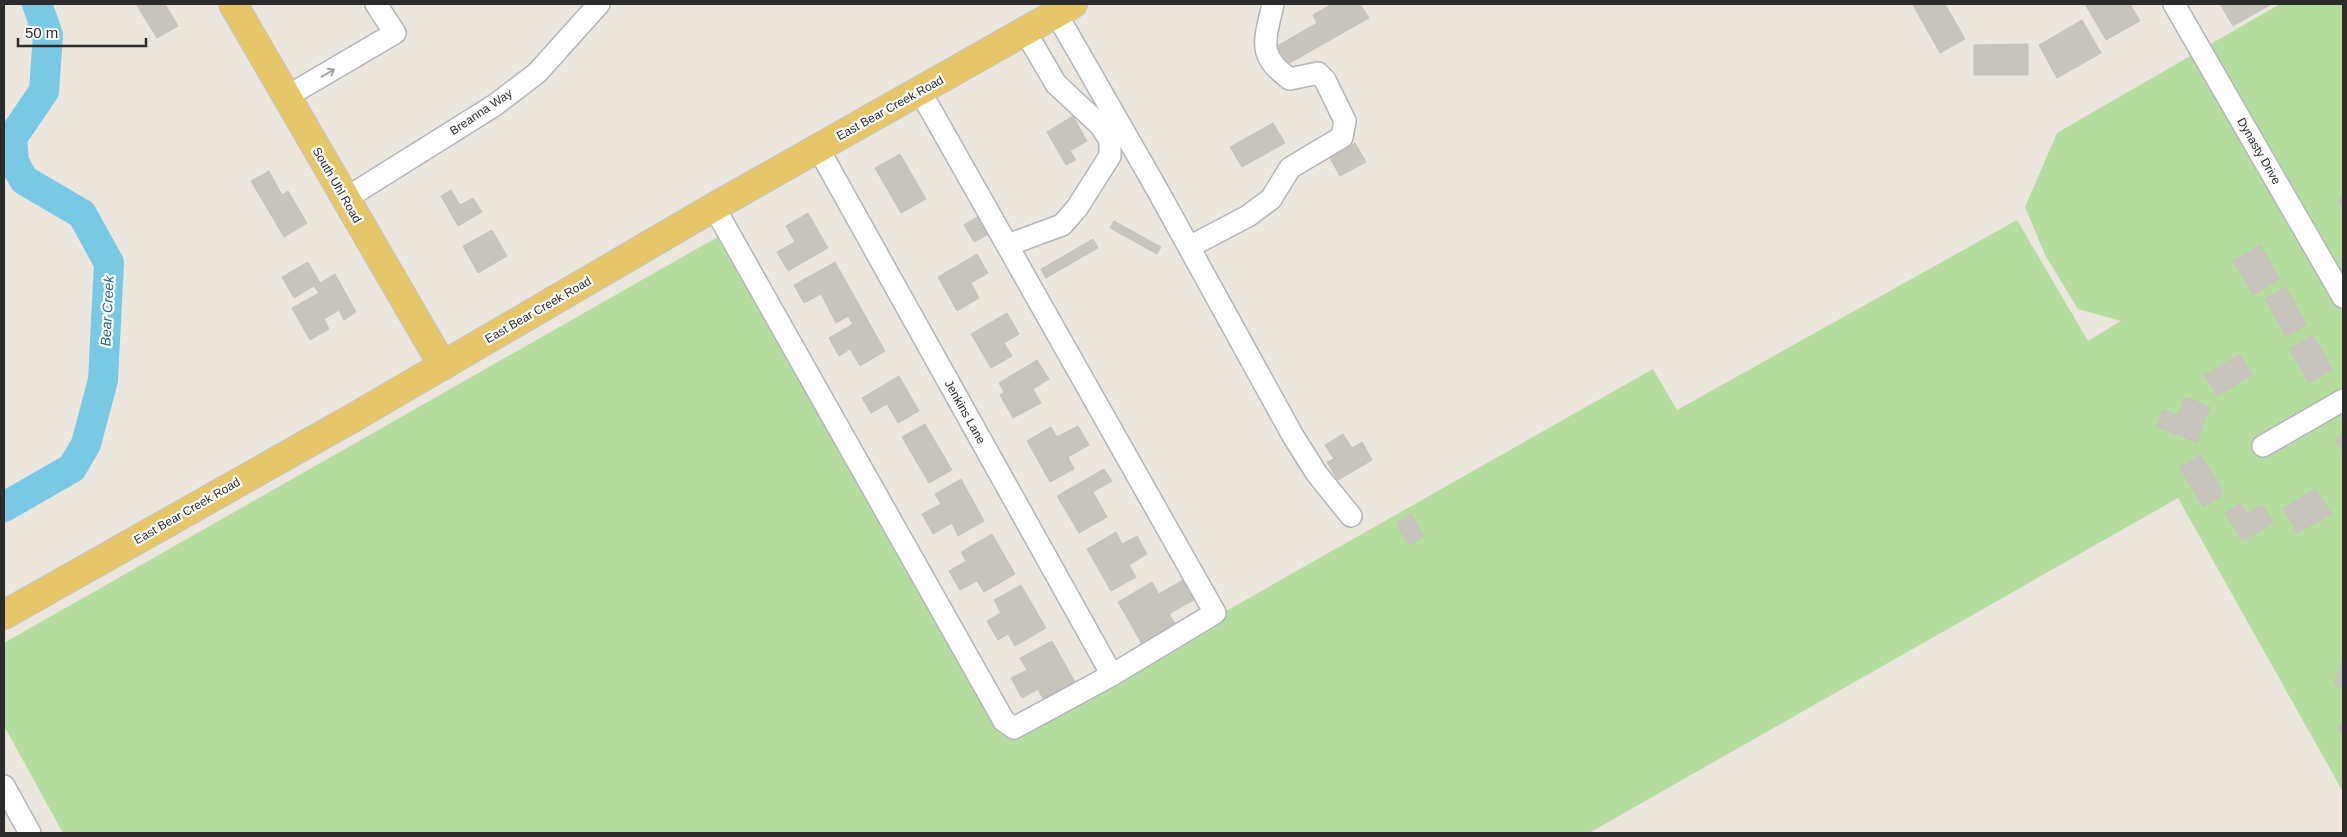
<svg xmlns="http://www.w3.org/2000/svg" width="2347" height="837" font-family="Helvetica,sans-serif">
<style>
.green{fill:#b5dd9f}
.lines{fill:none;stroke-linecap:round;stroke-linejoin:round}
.river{stroke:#7ac9e4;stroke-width:30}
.building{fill:#c7c4bd;stroke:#c7c1b8}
.minor-casing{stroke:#b2b4bd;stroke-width:24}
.major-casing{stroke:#c4c4c4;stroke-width:30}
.minor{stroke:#fff;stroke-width:21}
.major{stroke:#e5c76a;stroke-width:28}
.oneway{stroke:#a0a0a0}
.labels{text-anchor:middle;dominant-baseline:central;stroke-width:4.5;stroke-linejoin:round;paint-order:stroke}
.street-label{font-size:12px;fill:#2b2b2b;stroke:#fff}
.water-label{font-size:14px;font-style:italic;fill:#196891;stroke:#fff}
</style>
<rect width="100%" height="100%" fill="#ebe6de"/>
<!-- green -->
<path class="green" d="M2280 4H2343V792L2178 498 1589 833H63L4 726V643L728 231 1009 734 1653 369 1677 410 2017 220 2088 341 2121 321 2078 309 2045 255 2025 207 2057 133Z"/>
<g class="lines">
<!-- river -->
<path class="river" d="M4 507 72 468 86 444 103 380 109 263 82 214 24 180 14 162 12 138 44 91 48 35 37 4"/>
</g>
<!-- building -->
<path class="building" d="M136 4H165L178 26 157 38Z
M1332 4H1360L1369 18 1288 64 1277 46 1317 23 1313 15Z
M1916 4H1945L1965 39 1940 53 1913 5Z
M2085 4H2130L2140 21 2106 40Z
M2220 4H2270V5L2233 26Z
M2082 20 2101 53 2057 78 2039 45Z
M2028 44V75H1974V45Z
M1073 116 1087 141 1070 151 1076 160 1066 165 1047 132Z
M1273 123 1285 143 1242 167 1230 147Z
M1355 143 1366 162 1340 176 1330 158Z
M900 154 926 199 901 213 875 168Z
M269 171 282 195 288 191 307 223 284 237 251 181Z
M451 190 460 205 473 198 482 212 458 226 441 196Z
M2343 197V210L2338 200Z
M808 213 828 248 788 271 777 252 795 242 786 226Z
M979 216 989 234 974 242 964 225Z
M1114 221 1161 247 1157 254 1110 228Z
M492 230 507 256 478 273 463 246Z
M1093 239 1098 248 1046 278 1041 269Z
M2260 245 2280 279 2253 295 2233 261Z
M977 254 988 273 971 283 979 298 957 311 938 277Z
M308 262 320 283 335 274 356 312 344 320 339 310 324 319 329 329 310 340 292 308 319 293 314 286 294 298 282 277Z
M835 262 885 351 860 366 850 349 839 356 829 338 853 324 848 316 836 323 821 294 804 303 794 285Z
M2285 287 2307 324 2286 336 2265 299Z
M1007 313 1019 334 1004 343 1012 356 991 368 971 334Z
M2313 335 2332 369 2309 383 2289 349Z
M2240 354 2252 375 2217 396 2205 375Z
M1037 360 1049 379 1033 389 1041 403 1013 418 1000 395 1004 392 999 383Z
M899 376 919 411 898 423 887 404 871 413 862 398Z
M2185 397 2210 407 2197 442 2157 427 2163 410 2178 415Z
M925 424 952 470 929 483 902 437Z
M1078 426 1089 445 1068 457 1074 469 1050 482 1027 441 1051 427 1057 437Z
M1343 434 1352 448 1362 442 1372 460 1338 480 1327 462 1334 459 1325 445Z
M2343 434V453L2335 439Z
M2201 455 2224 494 2203 507 2180 467Z
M1104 469 1112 481 1093 492 1107 517 1079 533 1057 496Z
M961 479 984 521 958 536 952 523 933 534 922 514 941 504 935 494Z
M2316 489 2331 514 2297 533 2283 508Z
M2241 503 2247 514 2262 505 2273 523 2242 541 2225 512Z
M1411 514 1424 536 1409 545 1396 523Z
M1116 532 1122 544 1137 536 1147 554 1129 565 1136 577 1111 591 1087 549Z
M992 534 1015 574 984 592 977 581 960 590 949 571 966 561 961 552Z
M1186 578 1197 598 1169 614 1176 625 1142 644 1118 602 1152 582 1159 594Z
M1021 585 1046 628 1015 646 1008 634 998 640 987 621 1001 613 994 600Z
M1052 641 1075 682 1043 699 1038 689 1022 698 1011 678 1027 670 1020 658Z
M2343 660V688L2334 684Z
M2343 723V737L2337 726Z"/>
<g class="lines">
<defs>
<path id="minor" d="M2174 4 2343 297
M1056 13 1158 191 1293 436 1317 474 1351 516
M286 97 395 33 376 4
M818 148 1112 675
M345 199 495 105 537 73 599 4
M714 207 1004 721 1014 728 1112 675 1215 613 920 91
M1008 245 1062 225 1077 208 1110 156V140L1100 125 1056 84 1025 31
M1189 247 1248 216 1271 199 1290 168 1342 137 1345 121 1325 80 1318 73 1290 79C1255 55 1266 38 1273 4
M2263 446 2343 400
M4 786 30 833"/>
<path id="major" d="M233 4 443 366
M4 615 358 415 714 207 1073 4"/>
</defs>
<!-- minor casing -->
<use href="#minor" class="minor-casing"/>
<!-- major casing -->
<use href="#major" class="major-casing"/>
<!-- minor -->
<use href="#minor" class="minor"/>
<!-- major -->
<use href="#major" class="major"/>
</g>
<!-- one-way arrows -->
<defs><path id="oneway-shaft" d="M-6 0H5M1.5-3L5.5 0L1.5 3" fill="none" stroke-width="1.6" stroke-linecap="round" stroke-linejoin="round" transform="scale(1.25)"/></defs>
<use class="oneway" href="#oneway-shaft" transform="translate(328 73) rotate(-30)"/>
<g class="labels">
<!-- street labels -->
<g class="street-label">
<text transform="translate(890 108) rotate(-29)">East Bear Creek Road</text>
<text transform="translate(481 112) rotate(-34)">Breanna Way</text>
<text transform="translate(2259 151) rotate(60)">Dynasty Drive</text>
<text transform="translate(337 185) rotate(60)">South Uhl Road</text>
<text transform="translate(538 310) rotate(-30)">East Bear Creek Road</text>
<text transform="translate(965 412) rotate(61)">Jenkins Lane</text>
<text transform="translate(187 511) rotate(-30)">East Bear Creek Road</text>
</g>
<!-- water labels -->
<g class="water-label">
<text transform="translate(107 311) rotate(-87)">Bear Creek</text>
</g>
</g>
<!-- border -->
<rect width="2347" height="837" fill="none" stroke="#2b2b2b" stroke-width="10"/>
<!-- scale -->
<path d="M18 38v8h128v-8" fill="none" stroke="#2b2b2b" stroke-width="2.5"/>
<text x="25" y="38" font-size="15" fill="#2b2b2b" stroke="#ffffff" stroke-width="4" paint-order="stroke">50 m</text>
</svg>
